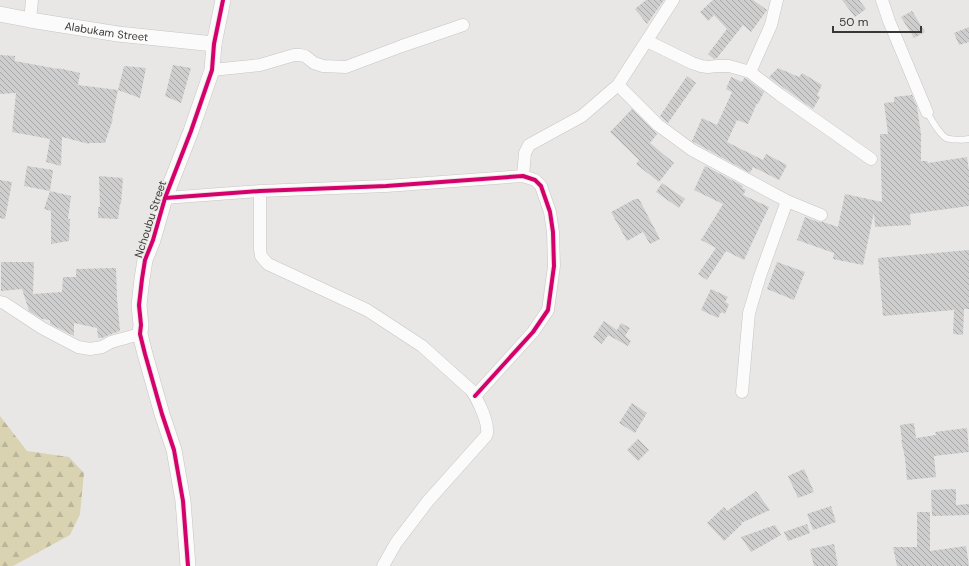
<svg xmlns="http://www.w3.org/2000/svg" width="969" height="566" font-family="'DM Sans',sans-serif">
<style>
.forest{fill:url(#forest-firs)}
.building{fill:url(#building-back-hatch)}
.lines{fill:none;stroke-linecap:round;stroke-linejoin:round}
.service-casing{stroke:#c6c5c4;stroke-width:7}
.minor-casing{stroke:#c6c5c4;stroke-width:13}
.tertiary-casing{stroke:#c6c5c4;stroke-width:16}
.service{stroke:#fcfbfb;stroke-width:6}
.minor{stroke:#fcfbfb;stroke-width:12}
.tertiary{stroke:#fcfbfb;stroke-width:15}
.cycleway-casing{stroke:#e9e8e5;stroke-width:6}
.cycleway{stroke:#d6006c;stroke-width:4}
.labels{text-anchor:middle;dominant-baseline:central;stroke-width:3;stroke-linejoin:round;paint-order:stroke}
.street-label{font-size:11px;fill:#393837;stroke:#e9e8e5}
</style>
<defs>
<pattern id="forest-firs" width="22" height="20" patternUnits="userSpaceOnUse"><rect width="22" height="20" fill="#d9d3b1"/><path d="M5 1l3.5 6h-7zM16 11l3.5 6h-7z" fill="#bbb699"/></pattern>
<pattern id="building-back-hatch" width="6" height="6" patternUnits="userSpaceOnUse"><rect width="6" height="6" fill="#cecece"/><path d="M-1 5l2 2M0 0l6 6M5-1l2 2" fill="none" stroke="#a8a8a8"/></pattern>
</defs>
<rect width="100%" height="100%" fill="#e8e7e6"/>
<!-- forest -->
<path class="forest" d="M0 416 27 451 69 457 84 473 80 514 70 535 13 566H0Z"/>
<!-- building -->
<path class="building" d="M646 0H664L647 24 635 9Z
M713 0H753L767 10 751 32 743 25 717 58 714 59 708 54 727 29 714 15 708 21 700 12Z
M842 0H859L866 9 855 17Z
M912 11 925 32 914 38 901 17Z
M969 27V42L959 45 954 33Z
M0 55 15 56V61L58 69V68L80 73 78 85 118 90 112 119H113L105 143H89V144L62 137 61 166 46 162 50 139 12 132 16 93 0 94Z
M173 65 191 68 181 103 165 96Z
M124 66 146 68 140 98 118 90Z
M778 68 799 77 802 73 822 85 817 95 820 97 813 109 769 77Z
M687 76 696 83 668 123 660 116Z
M731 77 742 82 744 78 747 79 764 92 758 104 757 103 748 124 737 120 727 142 763 160 766 154 787 165 779 180 753 167 750 173 692 141 702 118 717 125 732 92 726 89Z
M912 95 917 107 921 134V161H927L928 163 967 157 969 171V206L910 214 911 225 875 227 874 212 863 265 833 259 834 253 797 240 805 217 818 222H823L838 227 845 194 882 202 880 134H888L884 103 894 102V97Z
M632 109 657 134 650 143 674 163 659 182 636 164 639 160 610 132Z
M27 166 53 170 50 191 24 186Z
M705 166 743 186 742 188 746 190 743 195 769 207 744 260 726 251 707 280 698 274 716 248 701 240 723 204 694 190Z
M99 176 123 178 121 204H120L118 219 98 218V207H100Z
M0 180 12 182 5 219 0 218Z
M662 183 685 199 679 208 656 192Z
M50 191 71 196 68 219H70L69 241 51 244V211L44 209Z
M635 199H639L660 239 650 244 643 232 627 241 611 212Z
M969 250V309H964L963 335 953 334 954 310 883 316 878 258Z
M1 262H34L33 294 62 292 63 277H76V269L116 268 117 298 120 331 109 335 102 338H98L97 328 74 323V336L50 324V320L42 319 29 311 22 289 1 291Z
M777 262 805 272 794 300 767 289Z
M711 289 728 297 725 302 729 304 725 314 721 312 718 318 701 310Z
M604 321 617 330 621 323 630 328 625 336 631 341 628 346 608 335 602 344 593 337Z
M632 403 647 413 635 433 619 423Z
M914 423 916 438 936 435 935 432 967 428 969 452 934 456 936 477 907 480 905 458 901 440H902L900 425Z
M638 439 649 450 638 461 627 450Z
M804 469 814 492 798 498 788 476Z
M956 489V505L969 504V515L932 516 931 490Z
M756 491 770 510 741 523 742 524 724 541 707 523 724 507 727 511Z
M831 506 836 522 813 530 807 514Z
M917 512H930V551L966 546 969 566H897L893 547H917Z
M807 524 810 533 788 541 784 532Z
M775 525 781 535 751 552 741 537Z
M834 544 838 566H814L810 549Z"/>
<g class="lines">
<defs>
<path id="service" d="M927 112C931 119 939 134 946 138 951 140 964 140 969 139"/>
<path id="minor" d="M882 0 889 21 927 112
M30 20 32 0
M647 41 692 63 701 66 708 67 717 66H729L750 72 780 95 871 159
M212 70 260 65 294 55H300L305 56 314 63 323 66 346 67 402 46 463 25
M750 72 771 25 777 0
M618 85 658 125 692 150 787 201 821 215
M523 176 525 153 529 145 582 116 618 85 673 0
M260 191V249L261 256 268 264 367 310 422 346 471 390C477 398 487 419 487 429 488 430 487 434 486 436L428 501 396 543 383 566
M165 198 260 191 386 186 523 176 535 180 541 186 550 212 553 232 554 266 548 310 533 332 475 396
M0 302 4 303 42 328 78 347 90 349 102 347 111 342 140 334
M742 392 749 313 760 276 787 201"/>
<g id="tertiary">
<path id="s1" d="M0 14 30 20 118 34 214 44"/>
<path d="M188 566 183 501 174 450 162 414 145 354 140 334 141 325 139 305 142 279 145 260 153 240 165 198 191 131 212 70 214 44 223 0"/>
</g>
</defs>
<!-- service casing -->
<use href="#service" class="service-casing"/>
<!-- minor casing -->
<use href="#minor" class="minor-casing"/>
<!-- tertiary casing -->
<use href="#tertiary" class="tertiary-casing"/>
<!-- service -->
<use href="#service" class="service"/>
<!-- minor -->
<use href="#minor" class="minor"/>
<!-- tertiary -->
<use href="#tertiary" class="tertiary"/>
<defs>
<path id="cycleway" d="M165 198 260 191 386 186 523 176 535 180 541 186 550 212 553 232 554 266 548 310 533 332 475 396
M188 566 183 501 174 450 162 414 145 354 140 334 141 325 139 305 142 279 145 260 153 240 165 198 191 131 212 70 214 44 223 0"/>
</defs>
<!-- cycleway casing -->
<use href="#cycleway" class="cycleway-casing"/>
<!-- cycleway -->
<use href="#cycleway" class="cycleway"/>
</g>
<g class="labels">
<!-- street labels -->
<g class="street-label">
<text stroke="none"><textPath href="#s1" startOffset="108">Alabukam Street</textPath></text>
<text transform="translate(150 219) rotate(-72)">Nchoubu Street</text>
</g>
</g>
<!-- scale -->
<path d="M833 26v6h88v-6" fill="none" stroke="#393837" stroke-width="2"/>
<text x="839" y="26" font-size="12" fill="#393837" stroke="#e9e8e5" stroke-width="3" paint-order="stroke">50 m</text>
</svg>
